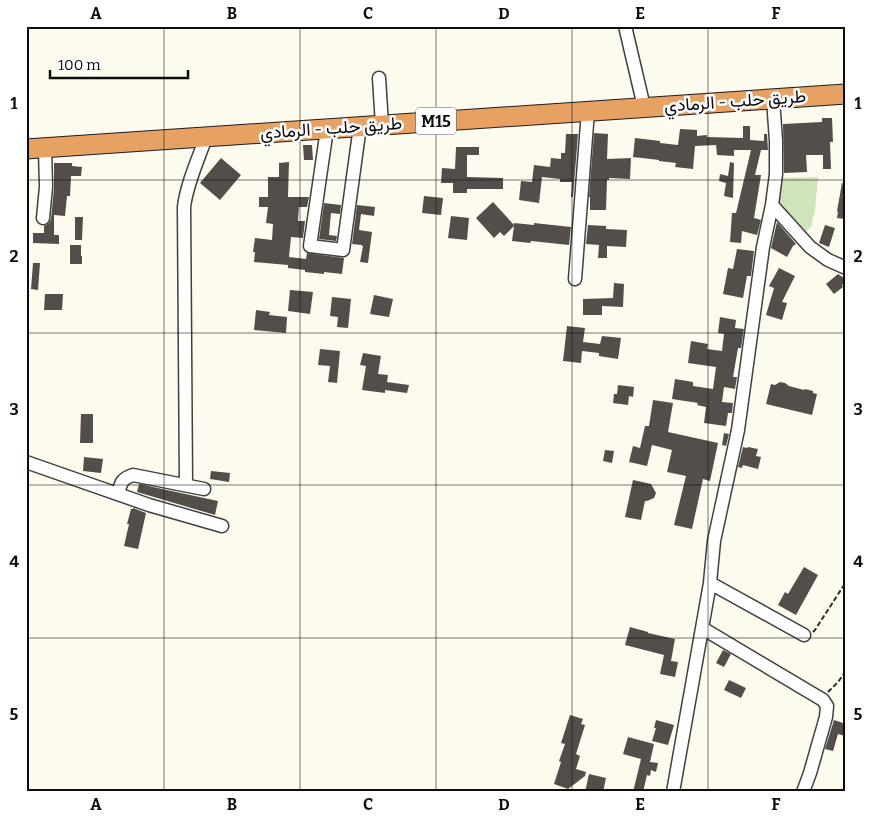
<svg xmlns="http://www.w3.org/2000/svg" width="872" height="818" font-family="Bitter,Vazirmatn,serif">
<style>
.green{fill:#d0e4bb}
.building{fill:#544e4a}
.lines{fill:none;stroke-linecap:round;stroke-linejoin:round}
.minor-casing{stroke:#404040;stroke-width:15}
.highway-casing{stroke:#1e1e1e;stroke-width:21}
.path{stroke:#2f2f2f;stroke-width:2;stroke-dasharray:5 2.5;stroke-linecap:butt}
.minor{stroke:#fff;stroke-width:12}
.highway{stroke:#e6a163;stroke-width:19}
.grid{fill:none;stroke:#0d0d0d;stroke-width:1;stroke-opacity:0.55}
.labels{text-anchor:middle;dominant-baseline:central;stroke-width:5;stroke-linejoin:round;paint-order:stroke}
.shield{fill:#fff;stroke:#565656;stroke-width:1}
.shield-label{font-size:16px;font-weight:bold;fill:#0d0d0d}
.street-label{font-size:18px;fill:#0d0d0d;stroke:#fff}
.neatline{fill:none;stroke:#0d0d0d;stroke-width:2}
.grid-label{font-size:16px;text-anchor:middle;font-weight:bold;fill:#0d0d0d}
</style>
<rect width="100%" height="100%" fill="#fdfbee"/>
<!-- green -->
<path class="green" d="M818 177 815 210 811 227 806 231 800 232 776 204 779 178Z"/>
<!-- building -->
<path class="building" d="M822 118H832L833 142H830L831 169H823V155H806L807 172 784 173 783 124 822 122Z
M743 126H750V140L764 141V134H767L768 150H761L755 175H761L754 218 761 220 757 235 742 231 741 243 730 242 732 213H736L751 150H734V156L717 155 716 145 695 146 693 169 675 167 676 163 659 161V160L633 157 635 138 660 141V143L678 145 680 129 697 130V136L707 135V137L743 138Z
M594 133 608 134 607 159 631 158 630 179 609 178V180H607L606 210H590V197H589Z
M566 134H578L573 197H571L572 182H560V179L542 177 539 203 519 200 521 181 532 182 534 165 550 167 551 158 561 159V153H565Z
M303 145H312L313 160H304Z
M456 147H479V155H467V177L503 178V189H467V193H453V183H441L442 168 455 169Z
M221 158 241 175 220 200 200 183Z
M289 162 288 197H309L307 207H299L298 221H305L303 238 291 237 289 257 306 259 307 253 344 258 342 274 324 272V274L305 272V270L288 268V265L254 262 255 252H253L255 238 272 240 273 224 266 223 268 207H259V197H268V177H279V163Z
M730 162 734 163 733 198 724 196 726 183 719 181 720 174 728 176Z
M54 163H72V166L82 167 81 176H71L70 196H67L65 216 54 215V235H59V244L33 243V233H44V226L49 223 51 219 54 188Z
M842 183H846L845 219 837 218 838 212 837 211Z
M424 196 443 198 441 215 422 213Z
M493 202 514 225V223L534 225V223L571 227 569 245 531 241 530 243 512 241 514 226 504 236 500 232 494 238 476 218Z
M324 203 341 205 340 214 331 213 329 235 337 236 336 241 319 239Z
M357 205 375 207 374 216 361 214 359 230 372 232 368 263 360 262 363 246H362V245L352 244Z
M451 216 469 218 467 240 448 238Z
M75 217H83L82 240H75Z
M777 222 796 244 793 246 787 257 771 248Z
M588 225 606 226V229L627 230 626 247 607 246V258H598L599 245 586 244Z
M825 225 835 228 829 247 819 243Z
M70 245H81V256H82V264H70Z
M737 249 754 251 751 276H747L743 298 723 294 728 268 733 269Z
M33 263H40L38 290 31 289Z
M779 268 795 276 782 302 787 303 782 320 766 315 774 288 769 286Z
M838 274 844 278 843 279 845 282 842 285 843 287 834 294 826 284Z
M614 283 624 284 623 307 602 306V315H583V299L613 298Z
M290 290 313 292 310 314 288 311Z
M45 294H63L62 310H44Z
M374 295 393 299 389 317 370 314Z
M332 297 351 299 348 328 337 327 338 317 330 316Z
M256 310 270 312 269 315 287 317 286 333 254 330Z
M720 317 736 320 735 328 744 329 741 348H738L733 377H737L735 389 724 387 722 402 733 403 732 413H728L726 426 704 423 706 407 697 405 698 403 672 399 675 379 693 382V386L713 389 716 367 688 363 691 341 708 344 707 349 722 351 724 334 718 333Z
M567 326 585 328 583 342 600 344 602 336 621 338 618 359 599 356V353L582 351 581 363 563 361Z
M320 349 340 351 337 383 328 382 330 366 318 365Z
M363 353 381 356 378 374 388 375 387 382 409 385 407 393 385 390V393L362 390 366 366 360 365Z
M780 382 785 383 789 386 804 390 805 389 813 391V393L817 394 812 415 766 404 771 384 775 385Z
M618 385 634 387 633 397 629 396 628 405 613 403 614 394H617Z
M653 400 673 403 668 432 718 443 710 481 703 479 692 529 674 525 686 476 667 472 672 450 652 445 647 466 629 462 633 446 640 448 645 426H649Z
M81 414H93V443H80Z
M724 433 729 434 726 446 722 445Z
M743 447 747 448 748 447 758 449 756 456 761 457 758 469 743 465 742 468 738 467Z
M605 450 614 451 612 463 603 461Z
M84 457 103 459 101 473 83 471Z
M211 471 230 473 229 482 210 479Z
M633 480 651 484 656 493 654 498 647 501H645L641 520 625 517Z
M139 484 218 501 215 515 137 492Z
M133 508 146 513 138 549 124 546 129 524H127L131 509H133Z
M804 567 818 575 796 615 778 605 785 592 788 594Z
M630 627 648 632V633L675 639 671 661 678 662 675 677 660 674 664 655 625 645Z
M723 650 731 654 724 667 716 663Z
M729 680 746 688 741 698 724 690Z
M570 715 583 719 581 724 585 725 576 754 580 756 576 769 586 772 585 776 568 789 554 784 561 762 559 761 565 744 561 743Z
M656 720 674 725 668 745 652 741 656 728H654Z
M834 720 846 724V732L845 736 838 734 833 751 825 749Z
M628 737 654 744 650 762 658 763 656 772 651 770 650 776 647 775 643 792H633L641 759 623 754Z
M589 774 606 778 603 792H585Z"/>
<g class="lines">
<defs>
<path id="minor" d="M625 26 644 107
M379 78 382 125
M327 129 310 246 343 250 360 126
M772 205 810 247 828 260 846 268
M43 218 46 187 45 148
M575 279 588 111
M26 462 149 505 222 526
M186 485 184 207C187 183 198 160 206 137
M118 494C121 483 121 479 133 475L204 489
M710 583 804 635
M702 628 823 700 827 706 826 717 810 773 803 792
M673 792 710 583 714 541 738 430 763 247 772 205 776 174V141L773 99"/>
<path id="highway" d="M26 149 846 94"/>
</defs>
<!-- minor casing -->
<use href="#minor" class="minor-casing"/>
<!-- highway casing -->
<use href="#highway" class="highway-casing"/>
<!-- path -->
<path class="path" d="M813 632 815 630 846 582
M828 692 838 682 846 671"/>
<!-- minor -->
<use href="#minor" class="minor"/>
<!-- highway -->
<use href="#highway" class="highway"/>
</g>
<!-- grid -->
<path class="grid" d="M164 26V792M300 26V792M436 26V792M572 26V792M708 26V792M26 180H846M26 333H846M26 485H846M26 638H846"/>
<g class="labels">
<!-- shield labels -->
<rect class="shield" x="416" y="107.5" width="40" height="27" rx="4"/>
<g class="shield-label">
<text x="436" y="121">M15</text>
</g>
<!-- street labels -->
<g class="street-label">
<text transform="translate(735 101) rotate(-4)">طريق حلب - الرمادي</text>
<text transform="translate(331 128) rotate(-4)">طريق حلب - الرمادي</text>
</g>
</g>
<!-- border -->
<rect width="872" height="818" fill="none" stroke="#ffffff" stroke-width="55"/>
<!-- scale -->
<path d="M50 70v8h138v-8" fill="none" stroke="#0d0d0d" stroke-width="2.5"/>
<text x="58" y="70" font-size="15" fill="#0d0d0d" stroke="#ffffff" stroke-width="4" paint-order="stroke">100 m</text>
<rect x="28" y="28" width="816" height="762" class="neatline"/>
<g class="grid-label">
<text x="96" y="19">A</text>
<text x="232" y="19">B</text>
<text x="368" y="19">C</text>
<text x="504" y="19">D</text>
<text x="640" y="19">E</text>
<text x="776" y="19">F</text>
<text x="14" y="109">1</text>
<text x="858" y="109">1</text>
<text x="14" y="262">2</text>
<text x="858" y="262">2</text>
<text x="14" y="415">3</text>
<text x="858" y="415">3</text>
<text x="14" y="567">4</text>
<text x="858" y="567">4</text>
<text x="14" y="720">5</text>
<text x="858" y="720">5</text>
<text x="96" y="810">A</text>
<text x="232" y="810">B</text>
<text x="368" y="810">C</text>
<text x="504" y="810">D</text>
<text x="640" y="810">E</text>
<text x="776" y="810">F</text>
</g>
</svg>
